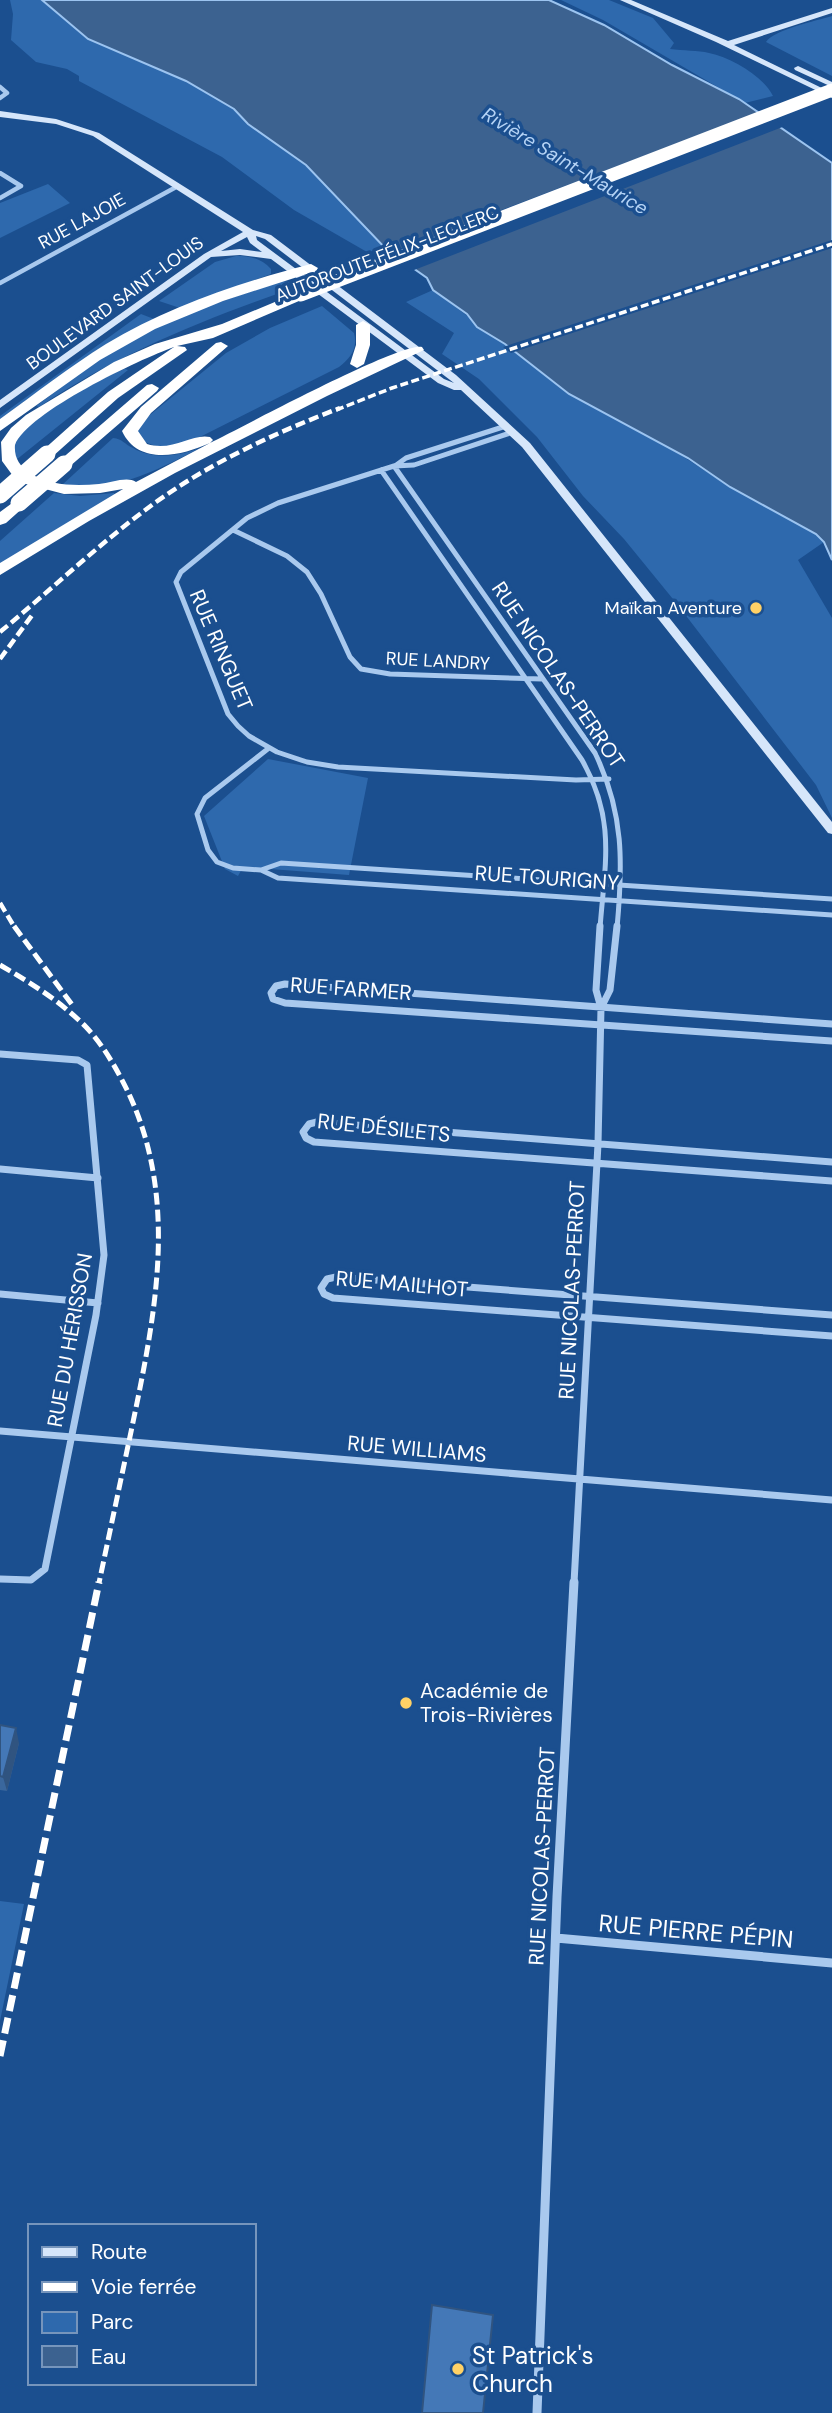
<svg xmlns="http://www.w3.org/2000/svg" width="832" height="2413" font-family="'DM Sans',sans-serif">
<style>
.green{fill:#2e69ad}
.water{fill:#3c6290;stroke:#9cc4f0;stroke-width:2}
.pier{fill:#1b4f8f}
.lines{fill:none;stroke-linecap:round;stroke-linejoin:round}
.street-far3{stroke:#a9c9ee;stroke-width:4.5}
.street-far2{stroke:#a9c9ee;stroke-width:5}
.street-far1{stroke:#a9c9ee;stroke-width:7}
.street{stroke:#a9c9ee;stroke-width:9}
.secondary{fill:#d6e6fa;fill-rule:evenodd}
.highway{fill:#fff;fill-rule:evenodd}
.rail-far3{stroke:#fff;stroke-width:3.5;stroke-dasharray:8 3.5;stroke-linecap:butt}
.rail-far2{stroke:#fff;stroke-width:4.5;stroke-dasharray:10 4.5;stroke-linecap:butt}
.rail-far1{stroke:#fff;stroke-width:5;stroke-dasharray:12 5;stroke-linecap:butt}
.rail{stroke:#fff;stroke-width:7;stroke-dasharray:16 7;stroke-linecap:butt}
.highway-bridge-far1{stroke:#fff;stroke-width:13}
.highway-bridge{stroke:#fff;stroke-width:17}
.wall{fill:#3a679d}
.shaded-wall{fill:#305480}
.building{fill:#4478b7;stroke:#305480;stroke-width:2}
.poi-dot{fill:#ffd166;stroke:#1b4f8f;stroke-width:2.5}
.labels{text-anchor:middle;dominant-baseline:central;stroke-width:7;stroke-linejoin:round;paint-order:stroke}
.far-street-label{font-size:18px;fill:#fff;stroke:#1b4f8f}
.far-poi-label{font-size:18px;fill:#fff;stroke:#1b4f8f;text-anchor:end}
.far-water-label{font-size:19px;font-style:italic;fill:#b5d3f5;stroke:#1b4f8f}
.street-label{font-size:21px;fill:#fff;stroke:#1b4f8f}
.poi-label{font-size:21px;fill:#fff;stroke:#1b4f8f;text-anchor:start}
.near-street-label{font-size:24px;fill:#fff;stroke:#1b4f8f}
.near-poi-label{font-size:24px;fill:#fff;stroke:#1b4f8f;text-anchor:start}
</style>
<rect width="100%" height="100%" fill="#1b4f8f"/>
<!-- green -->
<path class="green" d="M10 0H42L88 39 186 81 234 109 248 124 306 165 386 249 367 252 294 210 222 157 79 81V76L67 69 36 62 11 40 13 14Z
M561 0H609L653 18 674 43 670 49C683 51 698 50 709 53 732 58 763 76 773 96L745 103 603 20Z
M832 16V76L766 42C775 29 816 21 832 16Z
M48 184 70 203 0 238V203Z
M236 256C250 256 261 258 271 269V274L180 308 159 301 215 262Z
M281 281 289 282 297 287C207 318 119 353 39 407L36 406C69 382 102 355 139 336 183 312 234 298 281 281Z
M433 290 474 321 730 487 816 534 824 542 798 560 832 618V818L816 785 677 604 624 539 583 496 537 437 479 379 442 354 454 333 406 302Z
M322 306 354 333C358 348 351 358 339 367L190 442C172 447 154 450 139 438L137 427 140 423 226 353 270 328Z
M141 314 154 319 95 351 0 419V416Z
M125 369 128 370 16 460C14 450 13 442 20 434 34 418 105 374 125 369Z
M113 438C123 439 124 444 133 448 153 460 179 456 200 448 171 463 135 482 101 486 89 487 75 485 62 485Z
M54 493 80 496 114 493 116 496 57 529 0 566V541Z
M268 759 368 778 349 875 243 867 238 876 225 869 204 816Z
M0 1901 24 1904 0 2021Z"/>
<!-- water -->
<path class="water" d="M42 0H549L604 25 672 65 739 99 832 163V560L824 542 816 534 730 487 688 458 569 394 505 344 477 327 467 314 433 290 427 278 386 249 306 165 248 124 234 109 186 81 88 39Z"/>
<!-- pier -->
<path class="pier" d="M762 111 785 126 409 272 386 254Z
M832 240V248L511 353 503 347Z"/>
<g class="lines">
<!-- street-far3 -->
<path class="street-far3" d="M0 87 7 93 0 98
M0 173 21 186 0 198
M0 283 178 186"/>
<!-- street-far2 -->
<path class="street-far2" d="M513 432 414 465 394 466 278 503 247 518 181 572 176 582 228 714 238 726 249 736 277 752 307 762 338 767 576 780 609 779
M394 466 595 753C624 813 623 863 617 928
M395 466 406 458 506 426
M381 470 582 760C616 820 605 862 600 928
M233 530 287 556 307 572 321 594 350 657 361 669 390 674 542 679
M269 748 205 798 197 814 208 850 217 862 233 868 261 870 278 878 832 915
M261 870 281 863 832 899"/>
<!-- street-far1 -->
<path class="street-far1" d="M601 1008 610 990 617 926
M832 1024 285 984 276 986 271 993 273 999 285 1003 832 1041
M0 1054 78 1060 87 1065 104 1255 96 1315 45 1569 31 1580 0 1579
M832 1162 317 1122 309 1124 303 1132 306 1138 314 1142 832 1181
M0 1169 98 1178
M0 1294 98 1303
M832 1315 336 1277 327 1279 321 1288 324 1294 333 1298 832 1336
M0 1431 832 1500
M574 1583 598 1144 601 1008 596 990 600 926"/>
<!-- street -->
<path class="street" d="M556 1938 832 1963
M537 2413 557 1897 574 1582"/>
<!-- secondary -->
<path class="secondary" d="M620 0H631L728 41 832 8V13L734 45 832 93V98L716 42Z
M798 66 832 82V87L795 70 794 68Z
M0 111 56 119 99 133 253 230 271 235 456 375 530 443 832 822V834L828 833 522 447 461 390H454L438 383 271 259 240 255 211 257 0 408V400L204 254 243 232 93 136 56 124 0 117ZM256 236 265 239 454 383 444 379 257 240ZM247 237 250 243 262 252 240 249 221 251Z"/>
<!-- highway -->
<path class="highway" d="M311 264 318 268 316 271 223 301 155 329 100 360 0 431V419C35 394 69 367 106 344 168 307 241 282 311 264Z
M301 291 308 295 306 298 213 338 177 346 185 347 187 350 118 398 52 457H42L39 454 42 451 108 392 174 347C140 359 28 412 15 445 14 457 19 466 30 473 50 486 76 486 99 484 111 483 127 476 136 482L210 443C181 456 138 466 122 431L141 407 216 343 221 342 228 346 151 413 138 431 147 444C173 452 192 433 210 437L213 440 210 443C241 428 400 342 422 347L424 350 327 396 175 473 89 521 0 575V563L123 489 100 493 64 494 26 484 13 476 2 461 1 442 11 428 26 415 114 362 155 344 222 324Z
M363 321 370 325V345L364 364 357 368 350 364 356 345V325Z
M152 384 159 388 157 391 69 467H59L56 464 59 461 147 385Z
M19 498 25 500 27 503 25 506 6 523 0 525V512Z"/>
<!-- rail-far3 -->
<path class="rail-far3" d="M336 410 392 388 832 244"/>
<!-- rail-far2 -->
<path class="rail-far2" d="M0 632C52 589 101 542 156 502 212 462 275 433 340 408
M0 659 33 614
M0 903 15 928"/>
<!-- rail-far1 -->
<path class="rail-far1" d="M14 926 73 1006
M0 965C31 983 60 1001 86 1027 104 1046 118 1071 129 1094 179 1202 155 1316 132 1427 121 1479 110 1531 99 1583"/>
<!-- rail -->
<path class="rail" d="M0 2056 99 1582"/>
<!-- highway-bridge-far1 -->
<path class="highway-bridge-far1" d="M301 295 832 90"/>
<!-- highway-bridge -->
<path class="highway-bridge" d="M0 495 47 454
M19 503 64 464"/>
</g>
<!-- wall -->
<path class="wall" d="M0 1725 19 1743 7 1791 0 1790Z"/>
<!-- shaded-wall -->
<path class="shaded-wall" d="M16 1728 19 1743 7 1791 3 1777Z"/>
<!-- building -->
<path class="building" d="M0 1725 16 1728 3 1777 0 1776Z
M432 2305 493 2315 483 2413H422Z"/>
<!-- markers -->
<g class="poi-dot">
<circle cx="756" cy="608" r="7"/>
<circle cx="406" cy="1703" r="7"/>
<circle cx="458" cy="2369" r="7"/>
</g>
<g class="labels">
<!-- far-street labels -->
<g class="far-street-label">
<text transform="translate(82 221) rotate(-29)">RUE LAJOIE</text>
<text transform="translate(387 254) rotate(-21)">AUTOROUTE FÉLIX-LECLERC</text>
<text transform="translate(115 303) rotate(-36)">BOULEVARD SAINT-LOUIS</text>
<text transform="translate(438 661) rotate(3)">RUE LANDRY</text>
</g>
<!-- far-poi labels -->
<g class="far-poi-label">
<text x="742" y="608">Maïkan Aventure</text>
</g>
<!-- far-water labels -->
<g class="far-water-label">
<text transform="translate(565 161) rotate(31)">Rivière Saint-Maurice</text>
</g>
<!-- street labels -->
<g class="street-label">
<text transform="translate(221 650) rotate(67)">RUE RINGUET</text>
<text transform="translate(558 675) rotate(56)">RUE NICOLAS-PERROT</text>
<text transform="translate(547 878) rotate(4)">RUE TOURIGNY</text>
<text transform="translate(351 989) rotate(4)">RUE FARMER</text>
<text transform="translate(384 1128) rotate(6)">RUE DÉSILETS</text>
<text transform="translate(402 1284) rotate(5)">RUE MAILHOT</text>
<text transform="translate(572 1290) rotate(-87)">RUE NICOLAS-PERROT</text>
<text transform="translate(70 1340) rotate(-80)">RUE DU HÉRISSON</text>
<text transform="translate(417 1449) rotate(5)">RUE WILLIAMS</text>
<text transform="translate(542 1856) rotate(-87)">RUE NICOLAS-PERROT</text>
</g>
<!-- poi labels -->
<g class="poi-label">
<text x="420" y="1691">Académie de<tspan x="420" dy="24">Trois-Rivières</tspan></text>
</g>
<!-- near-street labels -->
<g class="near-street-label">
<text transform="translate(696 1931) rotate(5)">RUE PIERRE PÉPIN</text>
</g>
<!-- near-poi labels -->
<g class="near-poi-label">
<text x="472" y="2355">St Patrick's<tspan x="472" dy="28">Church</tspan></text>
</g>
</g>
<!-- legend -->
<rect x="28" y="2224" width="228" height="161" fill="#1b4f8f" stroke="#7695bc" stroke-width="2"/>
<rect x="42" y="2247" width="35" height="10" fill="#d6e6fa" stroke="#7695bc" stroke-width="2"/>
<text x="91" y="2259" font-size="21" fill="#ffffff">Route</text>
<rect x="42" y="2282" width="35" height="10" fill="#ffffff" stroke="#7695bc" stroke-width="2"/>
<text x="91" y="2294" font-size="21" fill="#ffffff">Voie ferrée</text>
<rect x="42" y="2312" width="35" height="21" fill="#2e69ad" stroke="#7695bc" stroke-width="2"/>
<text x="91" y="2329" font-size="21" fill="#ffffff">Parc</text>
<rect x="42" y="2346" width="35" height="21" fill="#3c6290" stroke="#7695bc" stroke-width="2"/>
<text x="91" y="2364" font-size="21" fill="#ffffff">Eau</text>
</svg>
